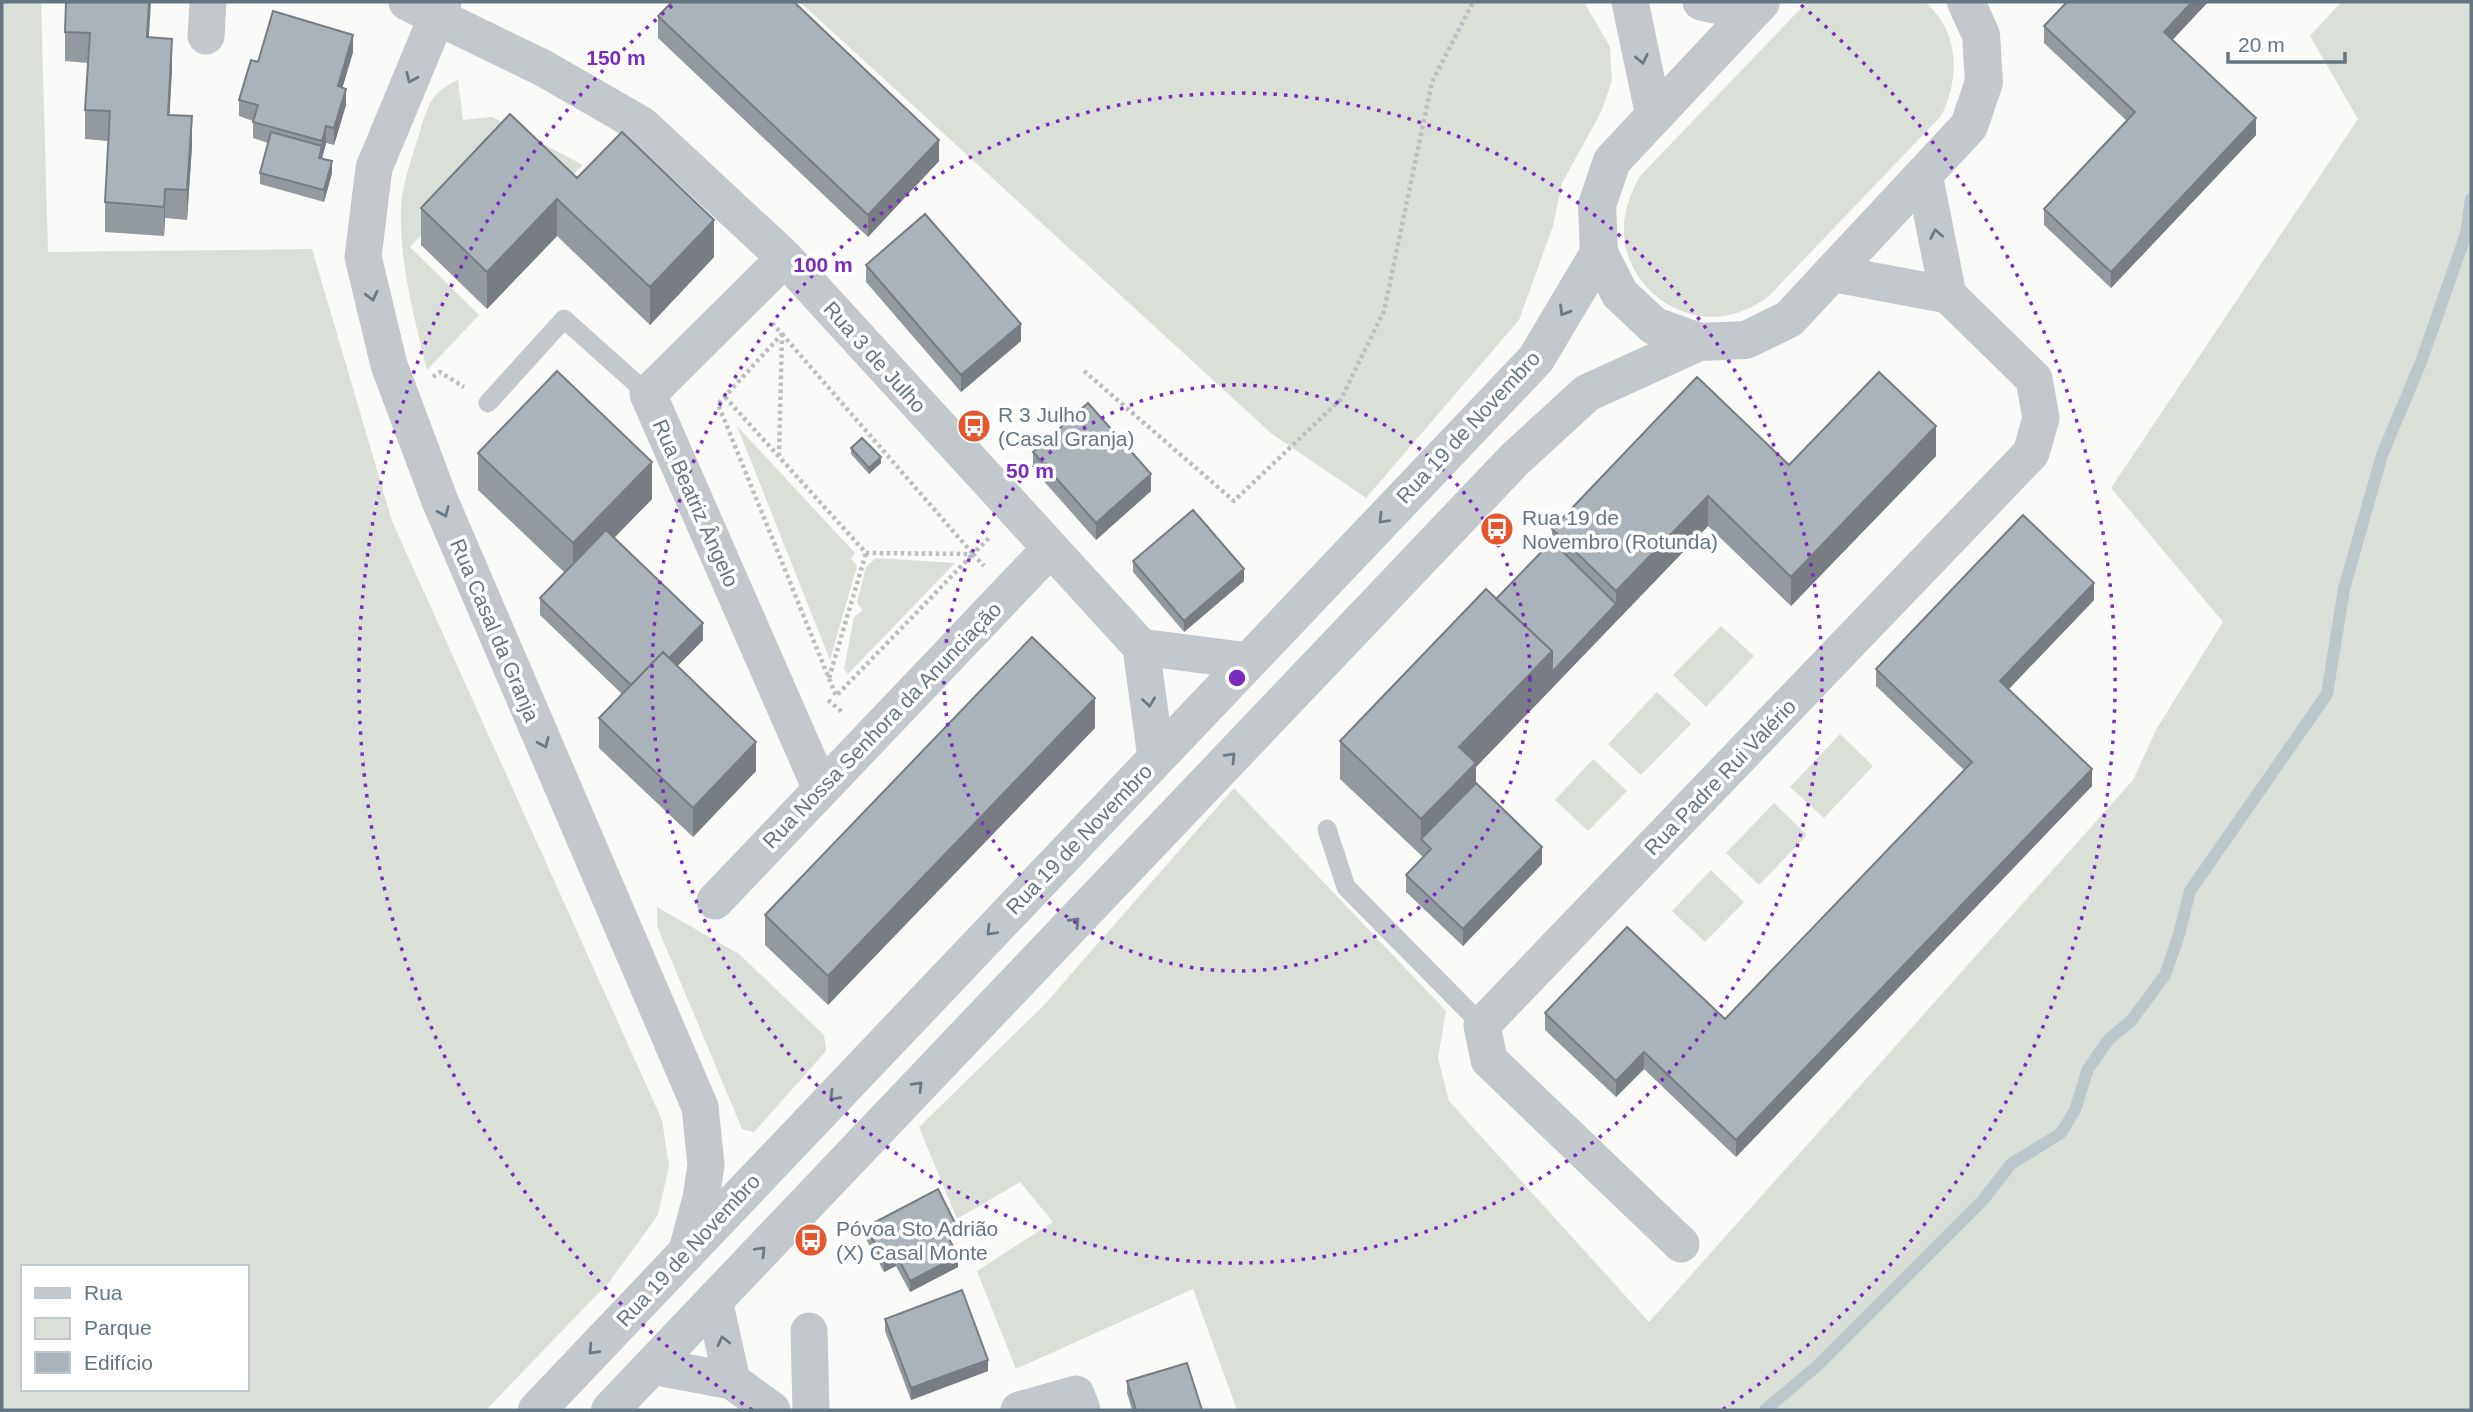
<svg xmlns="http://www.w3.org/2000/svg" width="2473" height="1412" font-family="Helvetica,sans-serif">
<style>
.green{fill:#dadfd7;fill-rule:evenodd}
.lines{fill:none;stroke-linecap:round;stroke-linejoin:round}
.stream{stroke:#bbc7cb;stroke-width:12}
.path{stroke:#bbbfc2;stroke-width:4.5;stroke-dasharray:3.5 3.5;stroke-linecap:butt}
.service{stroke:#c3c8cc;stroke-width:19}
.minor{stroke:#c3c8cc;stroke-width:37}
.tertiary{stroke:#c3c8cc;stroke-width:38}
.wall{fill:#929a9f}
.shaded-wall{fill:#777d82}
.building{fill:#aab3b9;stroke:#777d82;stroke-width:2}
.oneway{stroke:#6a7a87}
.ring{fill:none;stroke:#7b2cbf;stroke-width:3.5;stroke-dasharray:3.5 7}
.labels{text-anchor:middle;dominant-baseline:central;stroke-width:7;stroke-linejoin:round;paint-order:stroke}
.street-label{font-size:21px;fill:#657683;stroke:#fff}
.poi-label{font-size:21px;fill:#657683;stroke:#fff;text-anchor:start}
.centre{fill:#7b2cbf;stroke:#fff;stroke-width:3.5}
.ring-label{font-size:21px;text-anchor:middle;font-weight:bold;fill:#7b2cbf;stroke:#fff;stroke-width:7;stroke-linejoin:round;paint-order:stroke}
</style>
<rect width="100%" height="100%" fill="#fafaf8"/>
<!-- green -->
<path class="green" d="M2 2H41L48 252 312 249 392 521 662 1120 669 1166 658 1215 610 1281 486 1410H2ZM23 1267H247V1389H23Z
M800 2H1584L1610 47 1612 81 1601 112 1562 183 1553 226 1519 320 1366 498 1272 434Z
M1807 2H1925C1960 32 1960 78 1941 116L1768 297C1756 305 1744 312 1729 315 1678 326 1626 285 1624 233 1623 212 1630 194 1640 176Z
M2341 2H2471V1410H1237L1193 1289 1016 1369 977 1271 1053 1222 1020 1182 957 1219 919 1127 1044 1005 1234 788 1446 1011 1438 1058 1449 1101 1649 1322 2133 780 2157 728 2223 622 2111 488 2358 119 2310 36Z
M458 80 463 120 492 117 583 165 561 186 513 140 410 247 479 315 427 370C414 316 399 262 401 206 402 186 412 157 418 138 427 110 428 93 458 80Z
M737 426 855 553 851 558 857 566 830 660Z
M876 558 955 563 848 674 844 669 854 617 863 610 857 603 866 567Z
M1721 626 1754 656 1706 707 1673 675Z
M1657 692 1691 724 1641 775 1608 744Z
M1840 734 1873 766 1824 818 1790 787Z
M1593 759 1627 791 1588 831 1555 800Z
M1774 803 1807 835 1759 885 1726 853Z
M1711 870 1744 902 1705 942 1672 911Z
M657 907 739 954 824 1035 826 1051 754 1132 742 1129 657 926Z"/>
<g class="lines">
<!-- stream -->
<path class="stream" d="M1765 1410 1817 1366 1983 1200 2011 1164 2061 1133 2075 1110 2088 1069 2109 1039 2131 1021 2165 975 2178 938 2190 891 2327 694 2344 589 2382 455 2421 362 2466 234 2471 199"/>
<!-- path -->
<path class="path" d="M772 323 782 334 718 404 836 696 973 554 782 334
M1084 371 1234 501 1341 399 1384 311 1432 82 1473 2
M433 377 440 372 464 387
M725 397 866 553 973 554 991 536
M779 456 782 336
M973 554 984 566
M829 678 866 553
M828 700 843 713"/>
<!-- service -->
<path class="service" d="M488 403 564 319 648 394
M1327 829 1346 887 1482 1025"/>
<!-- minor -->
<path class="minor" d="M407 2 543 68 642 125 785 258 1141 647
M443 2 374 168 363 257 389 365 440 501 700 1107 706 1165 701 1198 687 1251
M1630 2 1654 116
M1701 2 1751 12
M206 36 208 2
M1924 174 1948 295
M785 258 648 394 821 789
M1831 273 1948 295
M1141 647 1156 758
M1141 647 1249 661
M715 901 1050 549
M1681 1244 1489 1060 1482 1025 2031 453 2041 418 2034 379 1948 295
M714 1300 732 1381
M809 1331 811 1410
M652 1366 732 1381 772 1410
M1019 1410 1076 1394 1082 1410"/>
<!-- tertiary -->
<path class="tertiary" d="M1761 2 1612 161 1597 205 1599 253 1620 294 1654 326 1699 342 1746 340 1789 319 1969 126 1984 82 1981 35 1966 2
M537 1410 1536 359 1599 253
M610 1410 1515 459 1587 393 1699 342"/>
</g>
<!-- wall -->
<path class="wall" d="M2067 2H2208L2172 40 2256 135 2111 288 2044 225V209L2127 121 2044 43V26Z
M658 16 939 161 868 237 658 38Z
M65 32 149 37 172 69 169 115 192 146 187 220 165 218 164 236 105 232V202L108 141 85 139V110L88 63 65 61Z
M353 52 342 88 346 105 334 145 326 143 322 159 332 173 324 202 260 184V173L268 143 253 138V121L239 116V100L258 62Z
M577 178 714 257 650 325 557 236 487 309 421 245V208Z
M866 265 1021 341 961 392 866 282Z
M851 448 881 463 869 474 851 454Z
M1033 452 1151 491 1096 540 1033 469Z
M478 453 652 499 614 538 703 640 677 666 756 771 693 837 599 748V718L622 694 540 615V598L565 573 478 490Z
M1936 456 1791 606 1708 526 1476 767V783L1542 864 1463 946 1406 892V875L1423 857 1340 779V741L1496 599 1552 541V529L1789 465Z
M1133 561 1244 581 1184 632 1133 572Z
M2094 600 2009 689 2092 786 1736 1157 1644 1069 1616 1097 1545 1030V1013L1725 1019 1964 770 1876 686V669Z
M1095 728 828 1005 765 945V915Z
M866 1227 955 1234 948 1238 958 1267 910 1292 896 1266 884 1272 866 1239Z
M885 1319 988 1371 911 1400 885 1331Z
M1127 1381 1202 1410H1132L1127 1393Z"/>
<!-- shaded-wall -->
<path class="shaded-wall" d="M149 2H151L147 67V37Z
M2192 2H2208L2164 49V32Z
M353 35V52L338 103V86Z
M172 39V69L168 145V115Z
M346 89V105L334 145V128Z
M192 116V146L187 220V190Z
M2256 118V135L2111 288V272Z
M326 126V143L319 169V158Z
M939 140V161L868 237V215Z
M332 161V173L324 202V190Z
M165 189V218L164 236V207Z
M557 199V236L487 309V272Z
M714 220V257L650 325V287Z
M1021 324V341L961 392V375Z
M1936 426V456L1791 606V577Z
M881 457V463L869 474V468Z
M652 462V499L573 580V543Z
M1151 474V491L1096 540V523Z
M1708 496V526L1476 767V800L1421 839V819L1459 747 1552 651 1616 604V591Z
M1244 569V581L1184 632V621Z
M2094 583V600L2000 698V681Z
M703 623V640L637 708V691Z
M1095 698V728L828 1005V976Z
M756 742V771L693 837V808Z
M2092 769V786L1736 1157V1140Z
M1542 847V864L1463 946V929Z
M1644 1052V1069L1616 1097V1081Z
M955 1223V1234L944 1240V1229Z
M896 1254V1266L884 1272V1261Z
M958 1256V1267L910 1292V1281Z
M988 1360V1371L911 1400V1388Z"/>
<!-- building -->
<path class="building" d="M66 2H149L147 37 172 39 168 115 192 116 187 190 165 189 164 207 105 202 110 111 85 110 90 33 65 32Z
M672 2H794L939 140 868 215 658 16Z
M2067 2H2192L2164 32 2256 118 2111 272 2044 209 2135 112 2044 26Z
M273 11 353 35 338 86 346 89 334 128 326 126 322 141 253 122 258 105 239 100 251 60 258 62Z
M510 114 577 178 622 132 714 220 650 287 557 199 487 272 421 208Z
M271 132 322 146 319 158 332 161 324 190 260 173Z
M925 214 1021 324 961 375 866 265Z
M557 371 652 462 573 543 478 453Z
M1879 372 1936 426 1791 577 1708 496 1616 591 1552 529 1697 377 1789 465Z
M1088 403 1151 474 1096 523 1033 452Z
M862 438 881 457 869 468 851 448Z
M1193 510 1244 569 1184 621 1133 561Z
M2023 515 2094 583 2000 681 2092 769 1736 1140 1644 1052 1616 1081 1545 1013 1627 927 1725 1019 1972 762 1876 669Z
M606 530 703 623 669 658 663 652 631 685 540 598Z
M1552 541 1616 604 1552 672V651L1496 599Z
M1486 589 1552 651 1459 747 1476 763 1421 819 1340 741Z
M1032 637 1095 698 828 976 765 915Z
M663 652 756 742 693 808 599 718Z
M1476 783 1542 847 1463 929 1406 875 1431 849 1421 839Z
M938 1189 955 1223 944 1229 958 1256 910 1281 896 1254 884 1261 866 1227Z
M962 1290 988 1360 911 1388 885 1319Z
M1187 1363 1202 1410H1136L1127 1381Z"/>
<!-- one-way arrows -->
<defs><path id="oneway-chevron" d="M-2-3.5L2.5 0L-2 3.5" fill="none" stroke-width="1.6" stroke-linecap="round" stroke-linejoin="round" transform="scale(1.75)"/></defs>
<g class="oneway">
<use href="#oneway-chevron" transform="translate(1642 59) rotate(78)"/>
<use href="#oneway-chevron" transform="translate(411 78) rotate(113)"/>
<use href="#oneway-chevron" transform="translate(1936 234) rotate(-101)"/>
<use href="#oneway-chevron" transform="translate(372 296) rotate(76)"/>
<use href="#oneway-chevron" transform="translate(1564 311) rotate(121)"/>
<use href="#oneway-chevron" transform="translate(444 512) rotate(67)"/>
<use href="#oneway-chevron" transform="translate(1383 519) rotate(134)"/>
<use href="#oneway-chevron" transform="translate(1149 702) rotate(82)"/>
<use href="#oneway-chevron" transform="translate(544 743) rotate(67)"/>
<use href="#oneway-chevron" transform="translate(1231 757) rotate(-46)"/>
<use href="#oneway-chevron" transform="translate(1075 922) rotate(-46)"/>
<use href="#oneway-chevron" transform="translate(991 931) rotate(134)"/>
<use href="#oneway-chevron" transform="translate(918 1086) rotate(-46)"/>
<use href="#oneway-chevron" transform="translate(834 1096) rotate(134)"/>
<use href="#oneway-chevron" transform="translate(761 1251) rotate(-46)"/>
<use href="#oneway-chevron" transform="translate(723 1341) rotate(-103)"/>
<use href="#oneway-chevron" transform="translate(593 1350) rotate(133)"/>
</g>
<!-- distance rings -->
<g class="ring">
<circle cx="1237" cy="678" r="293"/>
<circle cx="1237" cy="678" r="585"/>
<path d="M752 1410A878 878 0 0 1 673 5M1801 5A878 878 0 0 1 1722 1410"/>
</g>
<!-- icons -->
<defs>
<symbol id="bus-disc" viewBox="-11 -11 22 22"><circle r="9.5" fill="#e4572e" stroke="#fff"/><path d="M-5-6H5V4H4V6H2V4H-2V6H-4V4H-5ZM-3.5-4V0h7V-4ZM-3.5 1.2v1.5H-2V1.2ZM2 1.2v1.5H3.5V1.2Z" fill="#fff"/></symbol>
</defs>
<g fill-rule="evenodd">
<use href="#bus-disc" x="955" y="407" width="38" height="38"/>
<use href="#bus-disc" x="1478" y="510" width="38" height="38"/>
<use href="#bus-disc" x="792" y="1221" width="38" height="38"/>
</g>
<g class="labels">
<!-- street labels -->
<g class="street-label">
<text transform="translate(875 357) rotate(48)">Rua 3 de Julho</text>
<text transform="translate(1468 427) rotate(-47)">Rua 19 de Novembro</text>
<text transform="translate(696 503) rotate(66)">Rua Beatriz Ângelo</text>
<text transform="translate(495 630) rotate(67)">Rua Casal da Granja</text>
<text transform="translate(882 725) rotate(-46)">Rua Nossa Senhora da Anunciação</text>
<text transform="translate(1720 777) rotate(-46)">Rua Padre Rui Valério</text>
<text transform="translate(1079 839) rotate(-46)">Rua 19 de Novembro</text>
<text transform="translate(688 1250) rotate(-47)">Rua 19 de Novembro</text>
</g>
<!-- poi labels -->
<g class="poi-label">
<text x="998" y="414">R 3 Julho<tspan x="998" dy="24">(Casal Granja)</tspan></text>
<text x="1522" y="517">Rua 19 de<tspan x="1522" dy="24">Novembro (Rotunda)</tspan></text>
<text x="836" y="1228">Póvoa Sto Adrião<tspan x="836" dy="24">(X) Casal Monte</tspan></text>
</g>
</g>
<circle cx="1237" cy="678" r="10" class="centre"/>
<g class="ring-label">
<text x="616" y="65">150 m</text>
<text x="823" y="272">100 m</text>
<text x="1030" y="478">50 m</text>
</g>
<!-- border -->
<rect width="2473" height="1412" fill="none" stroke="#657683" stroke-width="7"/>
<!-- legend -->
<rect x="21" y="1265" width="228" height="126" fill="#ffffff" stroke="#c1c8cd" stroke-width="2"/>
<rect x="35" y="1288" width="35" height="10" fill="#c3c8cc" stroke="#c1c8cd" stroke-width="2"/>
<text x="84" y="1300" font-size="21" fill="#657683">Rua</text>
<rect x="35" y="1318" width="35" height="21" fill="#dadfd7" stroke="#c1c8cd" stroke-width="2"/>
<text x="84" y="1335" font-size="21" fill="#657683">Parque</text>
<rect x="35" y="1352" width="35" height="21" fill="#aab3b9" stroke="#c1c8cd" stroke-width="2"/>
<text x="84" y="1370" font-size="21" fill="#657683">Edifício</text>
<!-- scale -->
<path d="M2228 52v10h117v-10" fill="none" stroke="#657683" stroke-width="3.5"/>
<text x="2238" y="52" font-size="21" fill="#657683" stroke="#ffffff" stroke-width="5" paint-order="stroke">20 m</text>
</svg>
